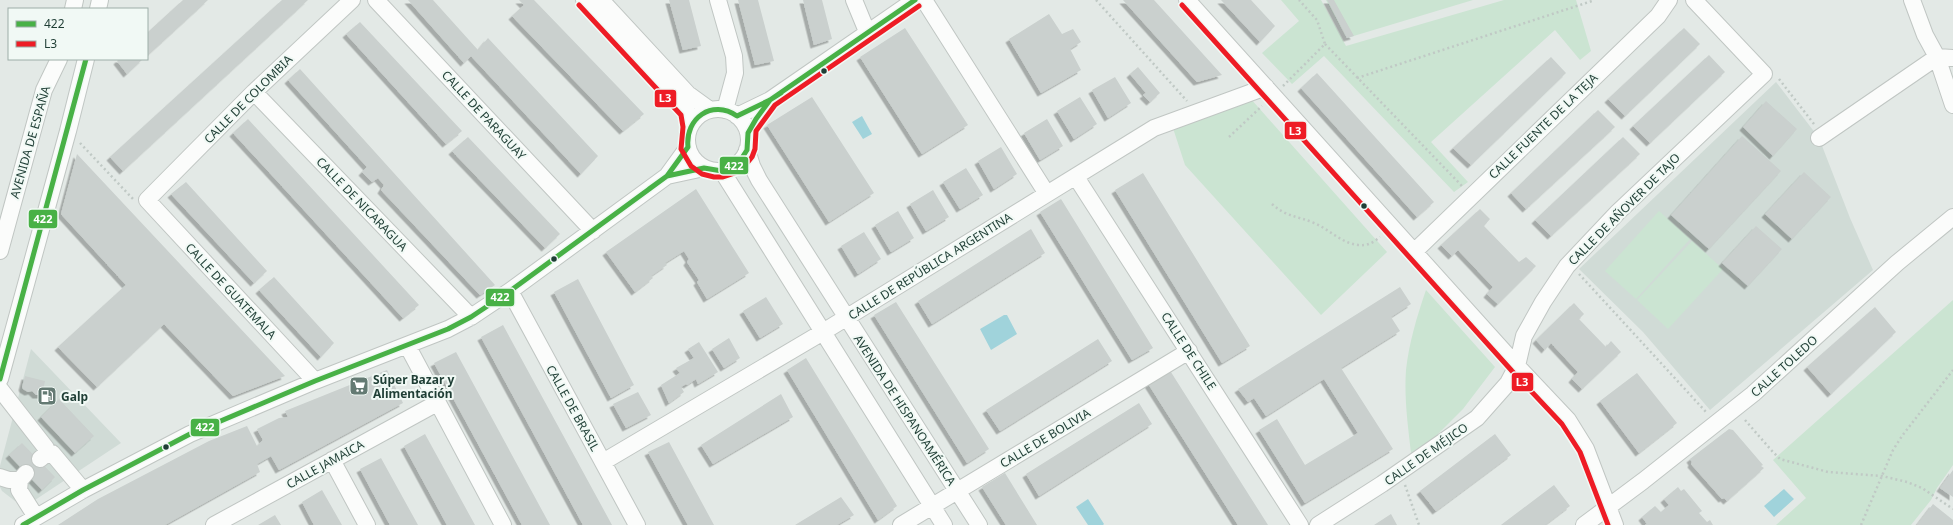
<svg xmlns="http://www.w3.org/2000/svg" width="1953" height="525" font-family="'Noto Sans',sans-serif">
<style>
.built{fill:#d0dbd6}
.green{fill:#cbe4d2}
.water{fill:#a0d3db}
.building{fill:#cad0ce;filter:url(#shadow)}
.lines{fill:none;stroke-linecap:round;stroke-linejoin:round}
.minor-casing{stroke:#c0c6c3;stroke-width:18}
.path{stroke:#c0c9c5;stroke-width:2.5;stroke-dasharray:2 3;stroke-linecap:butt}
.minor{stroke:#fbfcfb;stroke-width:16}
.bus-1-casing{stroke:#f1f9f5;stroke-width:8}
.bus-2-casing{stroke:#f1f9f5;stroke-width:8}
.bus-1{stroke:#48b146;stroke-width:5}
.bus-2{stroke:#ee1c25;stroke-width:5}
.bus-dot{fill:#1f3e35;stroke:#f1f9f5;stroke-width:1.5}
.labels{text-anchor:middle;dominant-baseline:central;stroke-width:4;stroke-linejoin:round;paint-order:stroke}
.street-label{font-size:12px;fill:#1f3e35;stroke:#f1f9f5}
.poi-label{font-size:12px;font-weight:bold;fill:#1f3e35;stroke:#f1f9f5;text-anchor:start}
.line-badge{stroke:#f1f9f5;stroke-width:1.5}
.badge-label{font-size:11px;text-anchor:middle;font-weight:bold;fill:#fff}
</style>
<defs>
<filter id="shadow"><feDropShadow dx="-3.5" dy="3.5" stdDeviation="0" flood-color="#0004"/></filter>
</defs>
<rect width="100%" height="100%" fill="#e3e9e6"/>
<!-- built -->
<path class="built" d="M1776 82 1819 138 1850 218 1873 270 1710 410 1643 332 1579 269Z
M31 349 121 443 35 500 26 503 15 501 2 491 0 487V466Z"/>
<!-- green -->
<path class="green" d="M1281 0H1321L1346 46 1504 0H1576L1591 51 1580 60 1555 30 1431 142 1468 182 1454 192 1324 56 1292 84 1262 53 1299 21Z
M1326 0H1473L1347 38Z
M1250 98 1387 252 1321 315 1185 165 1172 125Z
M1659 211 1690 239 1636 299 1605 271Z
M1692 241 1723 269 1668 329 1637 300Z
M1426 290 1495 367 1463 409 1433 439 1411 453C1408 426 1404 398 1406 370 1409 343 1417 316 1426 290Z
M1953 300V465L1937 488 1931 500 1911 525H1776L1806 498 1773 460Z"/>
<!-- water -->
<path class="water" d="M862 116 872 134 863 139 852 122Z
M1004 315H1007L1017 334 991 350 980 329Z
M1784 489 1794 499 1774 517 1764 506Z
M1088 499 1104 524 1103 525H1088L1076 507Z"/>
<!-- building -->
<path class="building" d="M183 0H208L147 56V33Z
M282 0H308L123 171 110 157Z
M408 0H433L478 50 488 38 598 156 581 174 471 56 464 63Z
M519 0H534L644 114 623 131 512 16 524 5Z
M669 0H689L701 46 683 50Z
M738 0H758L774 61 755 65Z
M803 0H822L832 39 814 45Z
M1123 0H1154L1222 75 1197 82Z
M1221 0H1251L1275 26 1260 42Z
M1327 0H1334L1354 36 1347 38Z
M1049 14 1062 34 1073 29 1081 42 1070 49 1081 70 1041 93 1009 39Z
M360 22 462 131 446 144 346 34Z
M905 28 968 125 922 154 860 57Z
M1684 28 1700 44 1625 116 1608 99Z
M1709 55 1725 72 1650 143 1633 126Z
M1551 57 1566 73 1471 165 1453 148Z
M119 59H143L127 74 117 61Z
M1138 67 1160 93 1150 102 1143 95 1146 93 1130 74Z
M300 69 495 285 480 295 381 190 384 185 378 178 372 182 362 172 367 167 288 80Z
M1317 73 1434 202 1417 217 1301 88Z
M1115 77 1131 103 1108 118 1092 90Z
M812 97 874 193 829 222 767 125Z
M1080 97 1097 124 1074 139 1057 111Z
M1766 101 1797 129 1773 156 1743 127Z
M1598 110 1615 127 1526 209 1511 193Z
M248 119 419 305 403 318 233 133Z
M1047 119 1063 146 1040 160 1024 133Z
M1742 136 1781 171 1709 249 1671 215Z
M468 137 560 234 545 248 452 151Z
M1623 137 1640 154 1551 236 1535 220Z
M1001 147 1017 174 994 189 978 161Z
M77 154 285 376 233 396 164 324 97 387 58 347 126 285 61 214Z
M966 168 983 195 960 209 943 182Z
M1804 172 1831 197 1792 239 1765 214Z
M1143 173 1250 346 1222 363 1115 190Z
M186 182 267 271 254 283 171 194Z
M696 189 749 273 707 299 697 282 699 280 687 262 689 259 684 251 665 263 667 265 651 276 653 278 635 292 606 252Z
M933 190 949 217 926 231 910 204Z
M1061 199 1153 348 1132 360 1040 212Z
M1480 209 1490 219 1484 226 1519 262 1526 257 1536 266 1498 304 1487 294 1493 287 1458 250 1452 256 1441 245Z
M898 211 914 238 891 252 875 225Z
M1756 226 1782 249 1748 286 1722 263Z
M1031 229 1045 253 932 324 918 301Z
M864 232 881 259 858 274 841 246Z
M274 277 334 343 321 357 259 290Z
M578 279 634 385 611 398 554 292Z
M1400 287 1411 304 1391 317 1400 331 1341 368 1393 449 1305 503 1259 430 1277 419 1305 465 1358 433 1324 379 1266 416 1254 398 1248 402 1238 389Z
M766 297 783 324 760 338 743 311Z
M896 302 989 449 967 463 874 315Z
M1574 303 1584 314 1579 319 1606 347 1611 341 1621 352 1582 389 1572 379 1578 372 1551 343 1545 350 1536 340Z
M1875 307 1896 332 1831 394 1807 367Z
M503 325 612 525H583L481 337Z
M729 338 740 358 724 368 712 349Z
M1098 339 1112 361 1000 431 986 410Z
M699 342 718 372 698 384 696 379 687 385 686 384 681 387 684 392 669 403 661 385 680 373 676 368 694 358 688 349Z
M456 352 550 525H522L434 363Z
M806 358 897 506 878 520 787 370Z
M1169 369 1268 525H1238L1147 382Z
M387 370 403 403 279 470 271 456 257 464 260 472 165 525H58L98 499 209 441 247 426 257 446 263 440 257 429 279 418 288 417 285 411Z
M1637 373 1677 423 1639 453 1600 401Z
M25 376 45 381 42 395H36L32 391 28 392 23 389 22 387Z
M638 392 651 415 626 428 613 404Z
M781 394 793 417 713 464 701 445Z
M59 399 94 436 75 453 41 417Z
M1139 403 1152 424 1039 496 1026 474Z
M1729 429 1733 430 1763 465 1761 466 1764 468 1727 501 1724 498 1722 499 1691 464 1692 462 1690 459Z
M425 434 475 525H447L404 446Z
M1495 434 1511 455 1436 511 1420 491Z
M669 442 714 525H688L648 452Z
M22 443 55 477 42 490 9 455Z
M381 458 418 525H390L360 469Z
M1953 470V497L1940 488Z
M1005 473 1037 525H1006L982 487Z
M1554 485 1570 506 1545 525H1501Z
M1678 487 1681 491 1684 489 1702 511 1699 513 1707 522 1710 520 1713 525H1645L1647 524 1642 517 1655 506 1661 512 1669 505 1664 499Z
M322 490 342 525H314L302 502Z
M841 497 854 515 837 525H795Z
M1933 504 1953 520V525H1917Z
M1391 514 1397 525H1374Z
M275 515 281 525H258Z"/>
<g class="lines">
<defs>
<path id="minor" d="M376 0 593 231
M584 0 681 103 687 112 690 126
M601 0 688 94 710 110
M718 0 734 56 735 73 725 110
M854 0 868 34
M924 0 1047 194
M1187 0 1517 366 1568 420 1586 449 1615 525
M1912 0 1925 35 1937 57 1953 105
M73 9 75 0
M98 9 100 0
M254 92 471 317
M687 140a31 31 0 1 1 62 0a31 31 0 1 1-62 0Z
M737 116 770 100 915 0
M1819 138 1937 57 1953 58
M747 150 752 166 759 180 979 525
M722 171 944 525
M667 176 704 168
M1076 177 1300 525
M0 251 44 90 59 59
M1415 251 1658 16 1669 0
M510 291 637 525
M407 345 503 525
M0 379 68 131 86 59
M315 381 147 200 254 92 352 0
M0 389 46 448V454
M40 459 46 454 52 453 83 490
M332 460 367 525
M603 462 823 332 1154 128 1266 87
M26 473 20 480 19 490 36 517
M0 477 9 480H20
M23 525 83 490 190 434 315 381 448 329 471 317 510 291 667 176 688 147
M214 525 437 403
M901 525 1189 351
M1318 525 1382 484 1477 418 1508 383 1517 366 1524 336 1543 302 1567 266 1618 212 1764 74 1694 0
M1584 525 1643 481 1753 394 1897 263 1953 217"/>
</defs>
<!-- minor casing -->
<use href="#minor" class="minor-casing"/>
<!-- path -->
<path class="path" d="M1096 0 1187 101
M1325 44 1462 186
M1357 78 1592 1
M1779 79 1814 124
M1283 86 1325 44 1317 20 1299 0
M1229 137 1262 106
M80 143 133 199
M1272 204C1286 217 1298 216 1314 223 1329 229 1341 243 1358 245 1367 246 1373 243 1380 237
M1579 274 1706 412
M1745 420 1772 451 1780 459 1828 472 1882 476 1907 482 1922 488 1953 509
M1405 485 1419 525
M1861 525 1893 450 1902 436 1953 370"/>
<!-- minor -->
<use href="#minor" class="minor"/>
<defs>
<path id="bus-1" d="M649 189 667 176 704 168 722 171 738 164 747 150 748 133 756 119 770 100 781 93
M0 379 86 59
M23 525 83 490 190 434 315 381 448 329 471 317 510 291 667 176 688 147C685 118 712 99 737 116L770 100 915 0"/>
<path id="bus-2" d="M579 5 681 115 683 127 681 149 691 166 702 174 714 177H723L735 173 743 168 752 157 755 149 756 131 775 105 919 6
M1182 5 1512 371 1562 424 1580 452 1608 525"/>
</defs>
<!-- bus-1 casing -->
<use href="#bus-1" class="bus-1-casing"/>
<!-- bus-2 casing -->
<use href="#bus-2" class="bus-2-casing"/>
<!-- bus-1 -->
<use href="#bus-1" class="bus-1"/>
<!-- bus-2 -->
<use href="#bus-2" class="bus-2"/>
</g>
<!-- icons -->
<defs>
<symbol id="supermarket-square" viewBox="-11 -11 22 22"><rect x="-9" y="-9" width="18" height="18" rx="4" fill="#647a73" stroke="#f1f9f5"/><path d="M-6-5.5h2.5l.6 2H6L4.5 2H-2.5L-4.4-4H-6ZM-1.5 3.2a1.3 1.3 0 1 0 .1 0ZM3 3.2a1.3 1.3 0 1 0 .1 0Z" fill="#fff"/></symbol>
<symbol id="fuel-square" viewBox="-11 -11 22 22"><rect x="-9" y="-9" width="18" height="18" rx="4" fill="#647a73" stroke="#f1f9f5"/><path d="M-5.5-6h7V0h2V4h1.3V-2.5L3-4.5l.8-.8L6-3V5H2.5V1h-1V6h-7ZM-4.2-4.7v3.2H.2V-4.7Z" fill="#fff"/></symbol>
</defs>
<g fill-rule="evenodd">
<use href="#supermarket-square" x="348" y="375" width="22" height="22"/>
<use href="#fuel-square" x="36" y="385" width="22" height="22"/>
</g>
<!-- markers -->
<g class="bus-dot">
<circle cx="824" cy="71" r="3.5"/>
<circle cx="1364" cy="206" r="3.5"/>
<circle cx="554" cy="259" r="3.5"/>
<circle cx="166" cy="447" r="3.5"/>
</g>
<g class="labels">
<!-- street labels -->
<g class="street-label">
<text transform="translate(248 99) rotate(-45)">CALLE DE COLOMBIA</text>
<text transform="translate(484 115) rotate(47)">CALLE DE PARAGUAY</text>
<text transform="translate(1543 126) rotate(-44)">CALLE FUENTE DE LA TEJA</text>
<text transform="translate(30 142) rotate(-74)">AVENIDA DE ESPAÑA</text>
<text transform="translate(362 204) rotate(46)">CALLE DE NICARAGUA</text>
<text transform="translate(1624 209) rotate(-45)">CALLE DE AÑOVER DE TAJO</text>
<text transform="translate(930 266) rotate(-32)">CALLE DE REPÚBLICA ARGENTINA</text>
<text transform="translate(231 291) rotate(47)">CALLE DE GUATEMALA</text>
<text transform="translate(1189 351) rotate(57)">CALLE DE CHILE</text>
<text transform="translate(1784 366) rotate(-42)">CALLE TOLEDO</text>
<text transform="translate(573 408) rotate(61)">CALLE DE BRASIL</text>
<text transform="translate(905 410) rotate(57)">AVENIDA DE HISPANOAMÉRICA</text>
<text transform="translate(1045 438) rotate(-31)">CALLE DE BOLIVIA</text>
<text transform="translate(1426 454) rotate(-35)">CALLE DE MÉJICO</text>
<text transform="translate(325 464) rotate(-29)">CALLE JAMAICA</text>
</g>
<!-- poi labels -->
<g class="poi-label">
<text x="373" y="379">Súper Bazar y<tspan x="373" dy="14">Alimentación</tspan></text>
<text x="61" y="396">Galp</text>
</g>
</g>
<g class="line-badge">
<rect x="654" y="89" width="23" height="19" rx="4" fill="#ee1c25"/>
<rect x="1284" y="121" width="23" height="19" rx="4" fill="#ee1c25"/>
<rect x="719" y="156" width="30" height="19" rx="4" fill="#48b146"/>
<rect x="28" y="209" width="30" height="20" rx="4" fill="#48b146"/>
<rect x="485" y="288" width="30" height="19" rx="4" fill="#48b146"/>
<rect x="1511" y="372" width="23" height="20" rx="4" fill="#ee1c25"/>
<rect x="190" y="418" width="30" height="19" rx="4" fill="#48b146"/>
</g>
<g class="badge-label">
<text x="665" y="102">L3</text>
<text x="1295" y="135">L3</text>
<text x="734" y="170">422</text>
<text x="43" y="223">422</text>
<text x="500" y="301">422</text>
<text x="1522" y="386">L3</text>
<text x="205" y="431">422</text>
</g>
<!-- legend -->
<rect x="8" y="8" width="140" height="52" fill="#f1f9f5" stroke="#9daea8"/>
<rect x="16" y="21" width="20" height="6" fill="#48b146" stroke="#9daea8"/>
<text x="44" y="28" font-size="12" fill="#1f3e35">422</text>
<rect x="16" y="41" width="20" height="6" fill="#ee1c25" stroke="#9daea8"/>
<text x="44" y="48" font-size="12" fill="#1f3e35">L3</text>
</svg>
